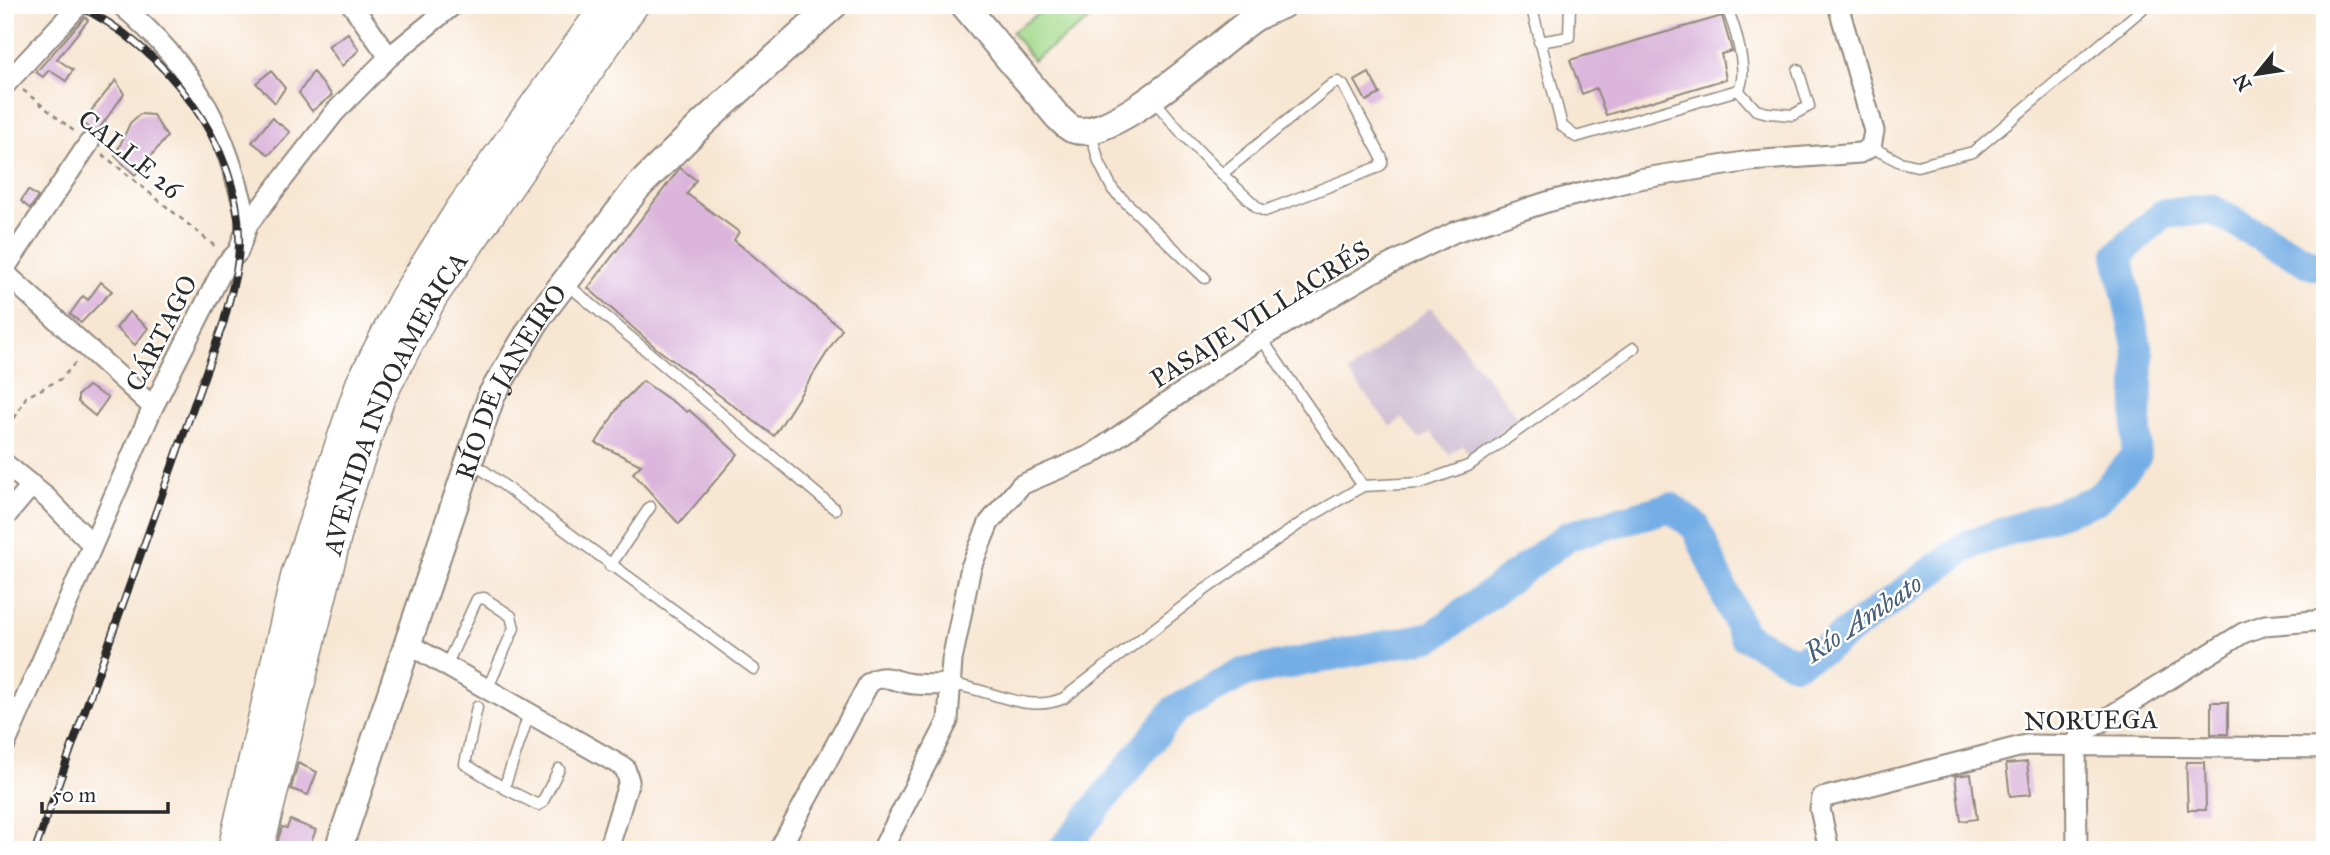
<svg xmlns="http://www.w3.org/2000/svg" width="2330" height="855" font-family="'IM FELL Great Primer',serif">
<style>
.industrial{fill:#cebed2}
.green{fill:#a2d98a;stroke:#66825a;stroke-width:2}
.lines{fill:none;stroke-linecap:round;stroke-linejoin:round}
.river{stroke:#75aee5;stroke-width:30}
.building{fill:#dbb5dc}
.lane-casing{stroke:#91887e;stroke-width:13}
.street-casing{stroke:#91887e;stroke-width:23}
.secondary-casing{stroke:#91887e;stroke-width:30}
.primary-casing{stroke:#91887e;stroke-width:33}
.path{stroke:#91887e;stroke-width:2.5;stroke-dasharray:5 5;stroke-linecap:butt}
.lane{stroke:#fff;stroke-width:10}
.street{stroke:#fff;stroke-width:19}
.secondary{stroke:#fff;stroke-width:26}
.primary{stroke:#fff;stroke-width:30}
.rail-casing{stroke:#2b2b2b;stroke-width:8}
.rail{stroke:#fff;stroke-width:5;stroke-dasharray:16;stroke-linecap:butt}
.labels{text-anchor:middle;dominant-baseline:central;stroke-width:5;stroke-linejoin:round;paint-order:stroke}
.street-label{font-size:26px;fill:#2b2b2b;stroke:#fff}
.water-label{font-size:28px;font-style:italic;fill:#495f75;stroke:#fff}
</style>
<rect width="100%" height="100%" fill="#fff"/>
<filter id="ink" filterUnits="userSpaceOnUse"><feTurbulence type="fractalNoise" baseFrequency=".0143" numOctaves="2"/><feDisplacementMap in="SourceGraphic" scale="14" xChannelSelector="R" yChannelSelector="G"/><feConvolveMatrix kernelMatrix="1 2 1 2 8 2 1 2 1" color-interpolation-filters="sRGB"/></filter>
<filter id="wash" filterUnits="userSpaceOnUse"><feTurbulence type="fractalNoise" baseFrequency=".00686" numOctaves="4" result="noise"/><feDisplacementMap in="SourceGraphic" scale="28" xChannelSelector="R" yChannelSelector="G"/><feGaussianBlur stdDeviation="1.57" result="paint"/><feColorMatrix in="noise" values="0 0 0 0 0 0 0 0 0 0 0 0 0 0 0 0 0 1.4 0 .05"/><feComposite in="paint" operator="in"/></filter>
<g filter="url(#wash)">
<rect width="100%" height="100%" fill="#f7e6d2"/>
<!-- industrial -->
<path class="industrial" d="M1431 307 1518 417 1471 455 1462 445 1449 455 1431 432 1420 440 1402 418 1391 427 1348 373Z"/>
<!-- green -->
<path class="green" d="M1051 5H1076L1088 21 1033 60 1012 32Z"/>
<g class="lines">
<!-- river -->
<path class="river" d="M1062 850 1176 709 1243 673 1433 636 1568 536 1670 507 1696 527 1743 635 1795 663 1826 648 1970 544 2096 500 2136 457 2139 356 2118 255 2163 214 2211 209 2313 265H2325"/>
</g>
<g id="blocks">
<!-- building -->
<path class="building" d="M1722 16 1732 51 1721 54 1726 79 1606 115 1596 88 1582 94 1570 60Z
M85 17 88 20 57 59 73 70 66 81 49 70 43 77 36 72Z
M348 33 359 50 342 66 328 46Z
M271 71 285 88 275 103 256 83Z
M313 72 332 95 312 111 299 93Z
M1369 73 1380 94 1366 101 1355 81Z
M116 80 124 94 96 133 82 122Z
M140 114 153 115 167 137 135 175 115 156 130 123Z
M272 118 290 132 269 155 252 142Z
M680 168 696 180 687 194 739 232 734 240 842 329 774 436 656 348 588 288Z
M28 190 38 197 30 209 21 201Z
M101 282 112 291 81 323 70 314 83 296 88 300Z
M129 312 148 328 135 345 116 328Z
M643 381 687 412 689 410 738 454 679 524 633 473 641 465 596 443 621 403Z
M88 386 108 398 95 416 78 402V395Z
M2211 702H2228V734H2211Z
M2027 762 2031 794 2010 796 2006 764Z
M2186 762H2205L2206 810H2188Z
M298 763 317 772 308 795 291 789Z
M1971 774 1977 819 1961 821 1955 776Z
M290 820 316 830 308 850H292L277 844 282 827 287 828Z"/>
</g>
</g>
<g filter="url(#ink)">
<use href="#blocks" fill-opacity="0" stroke="#91887e" stroke-width="2"/>
<g class="lines">
<defs>
<path id="lane" d="M1531 5 1562 126 1576 137 1738 90C1750 75 1734 22 1725 5
M1539 42 1569 37 1570 5
M1738 90 1756 110 1768 113 1793 115 1809 106 1798 70
M1154 99C1184 140 1221 173 1258 208L1265 211 1376 168 1382 164V158L1343 85 1338 82 1332 84 1222 174
M1090 130 1099 162 1113 190 1205 278
M1871 147 1900 162 1917 166 1973 152 2147 5
M567 284 835 509
M1261 338 1363 486
M472 462 754 669
M610 566 650 507
M446 666 477 599 484 598 511 616 514 628 487 690
M950 684C988 688 1027 715 1064 698L1206 589 1308 518 1363 486 1420 483 1468 466 1634 348
M477 707 465 764 504 788 529 714
M504 788 538 805 542 803 559 769"/>
<path id="street" d="M121 5C199 71 224 127 248 224
M352 5 389 57
M5 85 79 5
M5 268 89 143
M5 273 153 407
M5 464 47 498 91 543
M5 517 32 485
M410 645 625 768 629 781 608 850
M5 745 153 407 225 265 238 252 248 224 335 112 389 57 453 5
M779 850 869 683C884 671 897 683 914 684 926 685 938 685 950 684
M882 850 948 721 952 660 971 567 989 523 1021 485 1091 455 1261 338 1370 274 1455 232 1547 202 1639 179 1750 161 1860 153 1871 147 1874 131 1838 5
M1829 850 1820 809 1822 798 2026 745 2325 748
M2077 850 2076 743 2080 735 2243 633 2265 625 2325 620"/>
<g id="secondary">
<path d="M964 5 1056 115C1060 119 1066 126 1072 129 1111 146 1220 41 1253 19 1262 13 1273 9 1282 5"/>
<path id="s1" d="M338 850 492 394 539 316 637 188 704 122 834 5"/>
</g>
<g id="primary">
<path d="M233 850 297 573 361 384 405 298 461 209 607 5"/>
<path id="s2" d="M258 850 343 508 379 399 432 297 633 5"/>
</g>
</defs>
<!-- lane casing -->
<use href="#lane" class="lane-casing"/>
<!-- street casing -->
<use href="#street" class="street-casing"/>
<!-- secondary casing -->
<use href="#secondary" class="secondary-casing"/>
<!-- primary casing -->
<use href="#primary" class="primary-casing"/>
<!-- path -->
<path class="path" d="M23 90 75 132
M102 154 216 247
M5 436 26 397 61 379 75 363"/>
<!-- lane -->
<use href="#lane" class="lane"/>
<!-- street -->
<use href="#street" class="street"/>
<!-- secondary -->
<use href="#secondary" class="secondary"/>
<!-- primary -->
<use href="#primary" class="primary"/>
<defs>
<path id="rail" d="M35 850 224 321C230 296 239 269 239 243 242 145 162 44 76 5"/>
</defs>
<!-- rail casing -->
<use href="#rail" class="rail-casing"/>
<!-- rail -->
<use href="#rail" class="rail"/>
</g>
</g>
<g class="labels">
<!-- street labels -->
<g class="street-label">
<text transform="translate(130 154) rotate(39)">CALLE 26</text>
<text transform="translate(1260 314) rotate(-32)">PASAJE VILLACRÉS</text>
<text transform="translate(161 333) rotate(-63)">CÁRTAGO</text>
<text stroke="none"><textPath href="#s1" startOffset="500">RÍO DE JANEIRO</textPath></text>
<text stroke="none"><textPath href="#s2" startOffset="469">AVENIDA INDOAMERICA</textPath></text>
<text transform="translate(2091 720) rotate(-1)">NORUEGA</text>
</g>
<!-- water labels -->
<g class="water-label">
<text transform="translate(1863 618) rotate(-34)">Río Ambato</text>
</g>
</g>
<!-- margin -->
<rect width="2330" height="855" fill="none" stroke="#fff" stroke-width="28"/>
<!-- north arrow -->
<g transform="translate(2257 74) rotate(240)" stroke="#ffffff" stroke-width="5" paint-order="stroke">
<path d="M0-5L12 26L0 18L-12 26Z" fill="#2b2b2b"/>
<text y="-10" font-size="19" font-weight="bold" text-anchor="middle" fill="#2b2b2b">N</text>
</g>
<!-- scale -->
<path d="M42 802v10h126v-10" fill="none" stroke="#2b2b2b" stroke-width="3.5"/>
<text x="52" y="802" font-size="21" fill="#2b2b2b" stroke="#ffffff" stroke-width="5" paint-order="stroke">50 m</text>
</svg>
